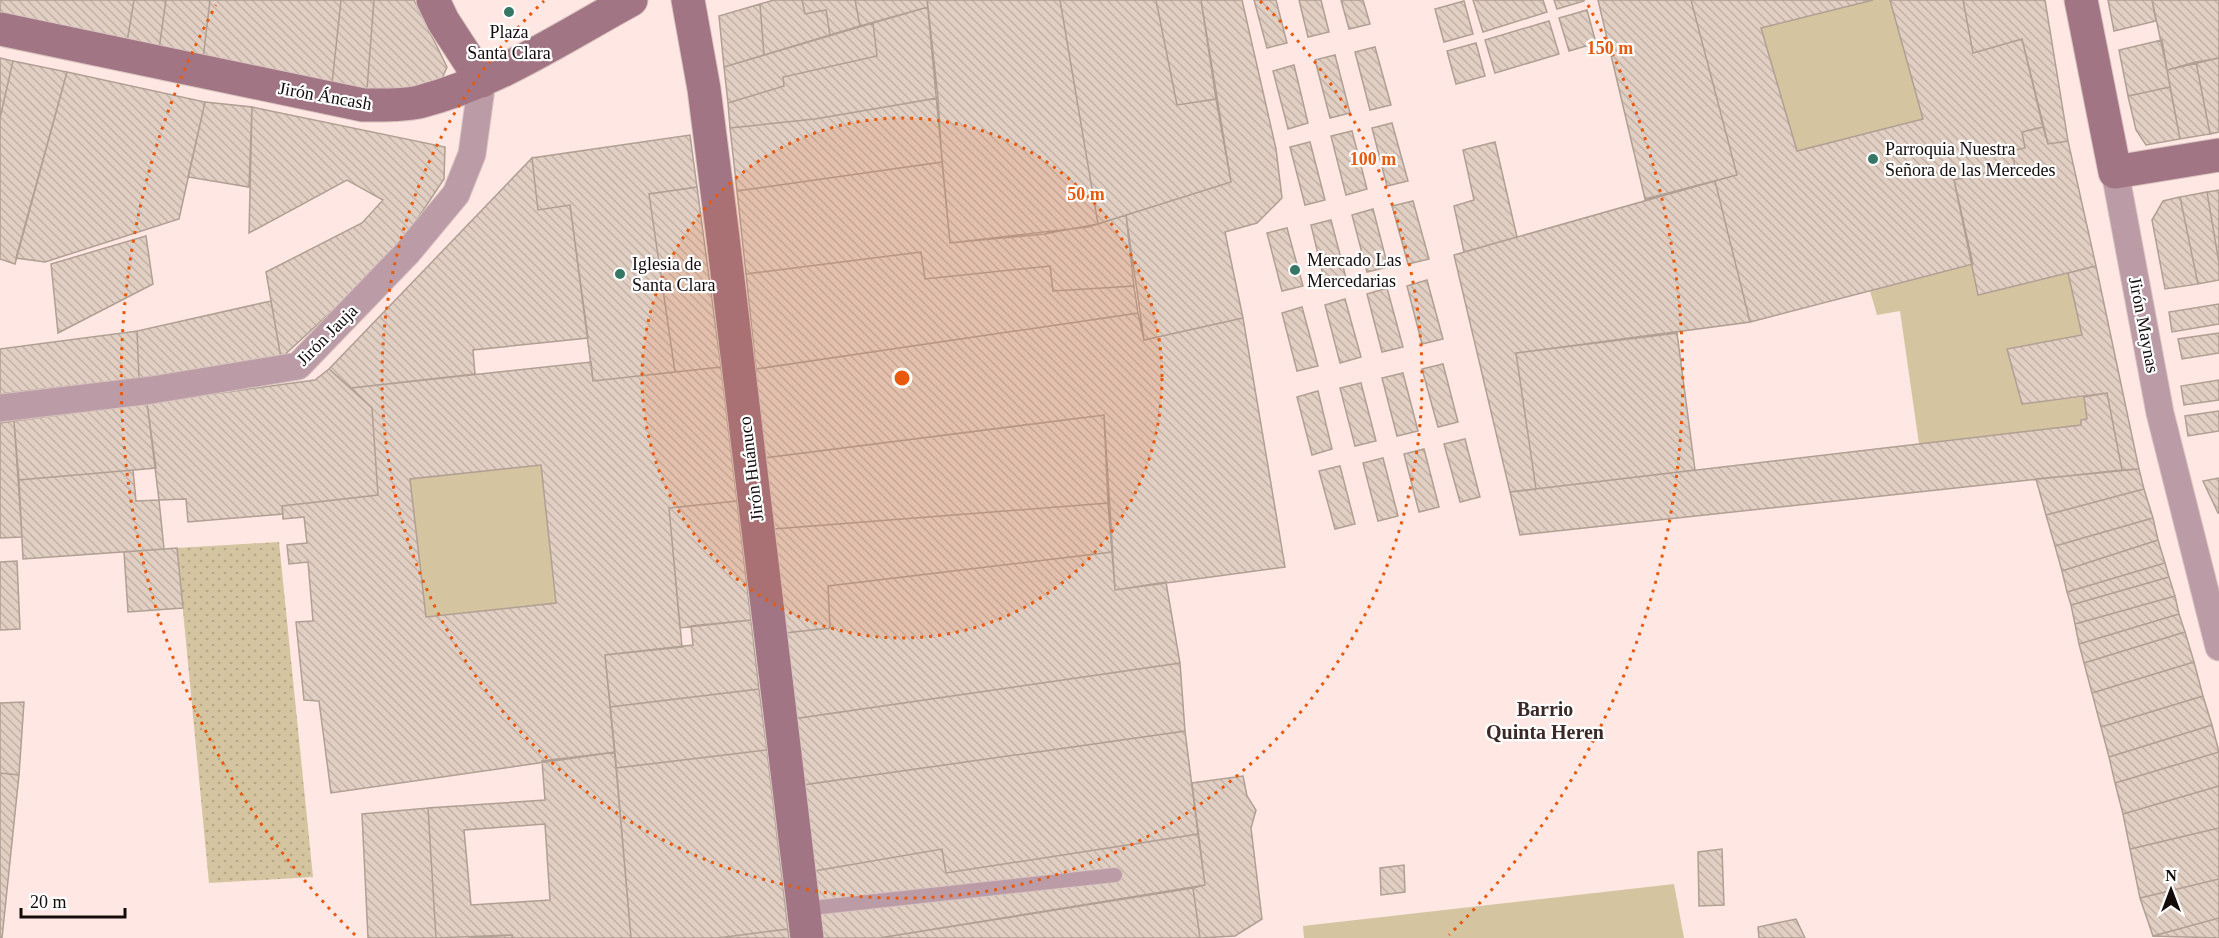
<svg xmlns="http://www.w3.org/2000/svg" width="2219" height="938" font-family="'Times New Roman',serif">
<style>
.grass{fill:url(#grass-dots)}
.green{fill:#d5c4a0}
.building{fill:url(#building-back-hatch);stroke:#b09f93;stroke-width:1.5;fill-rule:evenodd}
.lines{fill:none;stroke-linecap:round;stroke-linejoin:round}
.lane-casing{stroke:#d9c4c0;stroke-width:16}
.street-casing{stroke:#d9c4c0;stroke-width:29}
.secondary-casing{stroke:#d9c4c0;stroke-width:35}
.lane{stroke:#bb9ca6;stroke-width:14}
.street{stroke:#bb9ca6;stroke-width:27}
.secondary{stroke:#a17583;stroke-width:33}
.ring{fill:none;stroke:#e8590c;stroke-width:3;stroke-dasharray:3 6}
.poi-dot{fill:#357665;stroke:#fff;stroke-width:2}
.labels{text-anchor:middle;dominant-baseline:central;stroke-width:4.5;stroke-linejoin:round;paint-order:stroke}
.poi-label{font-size:18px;fill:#140c0b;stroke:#fff;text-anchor:start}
.street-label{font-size:18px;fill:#140c0b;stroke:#fff}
.neighbourhood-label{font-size:20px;font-weight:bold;fill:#3b2927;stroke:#fff}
.centre{fill:#e8590c;stroke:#fff;stroke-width:3}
.ring-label{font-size:18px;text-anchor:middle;font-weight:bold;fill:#e8590c;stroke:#fff;stroke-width:4.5;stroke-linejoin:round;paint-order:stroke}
</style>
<defs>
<pattern id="grass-dots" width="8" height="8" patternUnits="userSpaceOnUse" patternTransform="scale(1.5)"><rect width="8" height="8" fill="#d5c4a0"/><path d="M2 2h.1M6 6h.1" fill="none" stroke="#b6a788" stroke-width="1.8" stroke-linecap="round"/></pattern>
<pattern id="building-back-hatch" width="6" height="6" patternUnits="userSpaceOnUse" patternTransform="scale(1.5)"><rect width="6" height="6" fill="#e2cfc3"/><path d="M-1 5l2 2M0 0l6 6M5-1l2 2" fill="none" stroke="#c1b1a6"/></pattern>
</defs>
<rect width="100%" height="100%" fill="#ffe7e3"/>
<!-- grass -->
<path class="grass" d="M279 542 313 877 209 883 177 548Z"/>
<!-- green -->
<path class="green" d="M1873 0H1890L1923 119 1797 151 1761 28Z
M1973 264 1979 295 2068 273 2082 335 2007 349 2022 404 2084 397 2087 419 2081 420V425L1919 444 1900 311 1877 315 1870 291Z
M541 465 556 603 426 617 410 479Z
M1674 884 1684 938H1304L1303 926Z"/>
<!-- building -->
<path class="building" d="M0 0H134L127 42 0 15Z
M134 0H166L159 49 127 42Z
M166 0H210L203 59 159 49Z
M210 0H341L332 84 203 59Z
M341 0H374L367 89 332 84Z
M374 0H414L447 67 441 81 407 88 367 89Z
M774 0H802L805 14 826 10 830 35 764 55 760 4Z
M802 0H855L860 26 830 35 826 10 805 14Z
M855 0H927L928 7 860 26Z
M927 0H1060L1098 224 1044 234 950 243Z
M1060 0H1156L1177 105 1216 99 1231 182 1098 224Z
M1156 0H1201L1216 99 1177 105Z
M1201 0H1242L1276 149 1282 198 1257 223 1225 232 1243 318 1144 340 1126 215 1231 182Z
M1254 0H1276L1287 43 1267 48Z
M1299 0H1321L1329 32 1308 37Z
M1341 0H1363L1370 24 1349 29Z
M1473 0H1543L1547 12 1483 32Z
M1554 0H1584V1L1557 9Z
M1598 0H1691L1737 175 1645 199Z
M1691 0H1873L1761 28 1797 151 1923 119 1890 0H1963L1973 53 2022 39 2043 127 2022 132 2025 148 2011 151 2015 166 1954 180 1973 264 1750 322 1715 181 1737 175Z
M1963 0H2045L2068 141 2048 144 2022 39 1973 53Z
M2108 0H2152L2156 21 2114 31Z
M2152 0H2219V58L2167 70Z
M1464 1 1473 34 1444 42 1435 9Z
M760 4 764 55 724 67 719 16Z
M928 7 938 98 815 119 730 128 728 103 784 86 783 77 877 56 873 23Z
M1587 10 1596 43 1569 51 1559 18Z
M1549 21 1559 54 1495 73 1485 40Z
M873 23 877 56 783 77 784 86 728 103 724 67Z
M2162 40 2170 87 2128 96 2119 50Z
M1476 43 1485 76 1456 84 1447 51Z
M1375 47 1391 105 1370 110 1355 52Z
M1335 55 1350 113 1330 118 1315 60Z
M0 58 13 61 0 118Z
M2219 58V132L2210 134 2196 62Z
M13 61 67 72 15 264 0 259V118Z
M2196 62 2210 134 2180 139 2167 70Z
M1294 65 1308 123 1288 129 1273 71Z
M67 72 205 102 179 219 45 262 16 258Z
M2170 87 2180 139 2146 145 2136 130 2128 96Z
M938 98 942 162 737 191 730 128 815 119Z
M205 102 252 107 249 187 188 177Z
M252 107 445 147 444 179 406 236 358 287 281 358 266 272 362 223 383 200 347 180 249 233Z
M1392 123 1408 181 1387 186 1372 128Z
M2043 127 2048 144 2068 141 2096 266 1978 295 1954 180 2015 166 2011 151 2025 148 2022 132Z
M1352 131 1367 189 1346 195 1331 136Z
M690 135 697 187 649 194 675 372 593 381 570 205 538 210 532 158Z
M1310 142 1325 200 1305 205 1290 147Z
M1495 142 1517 237 1464 252 1454 206 1474 200 1463 150Z
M532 158 538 210 570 205 588 338 473 350 475 374 351 388 329 369Z
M942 162 950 243 1088 227 1126 215 1134 286 1053 291 1050 266 925 279 921 252 746 274 737 191Z
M1715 181 1750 322 1516 353 1536 489 1510 492 1454 255Z
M697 187 721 367 675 372 649 194Z
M2219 190V263L2207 192Z
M2207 192 2219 263V280L2198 284 2180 197Z
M2180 197 2198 284 2165 289 2152 220 2163 201Z
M1413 201 1429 259 1408 264 1392 206Z
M1373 209 1388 267 1367 272 1352 215Z
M1331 220 1346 278 1325 283 1311 225Z
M1287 228 1303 286 1282 291 1267 233Z
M146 236 153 284 58 333 51 264Z
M921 252 925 279 1050 266 1053 291 1134 286 1138 313 756 369 746 274Z
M2096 266 2139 469 2122 470 2107 393 2022 404 2007 349 2082 335 2068 273Z
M1427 280 1443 339 1422 344 1407 286Z
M1387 288 1403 347 1382 352 1367 294Z
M1345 299 1361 357 1340 363 1325 305Z
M271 301 281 358 139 378 137 331Z
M2219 304V324L2172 332 2169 312Z
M1302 307 1318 366 1297 371 1282 313Z
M1138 313 1144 340 1243 318 1285 567 1115 590 1104 415 764 458 756 369Z
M137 331 139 378 0 394V349Z
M1677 333 1695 470 1536 489 1516 353Z
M2219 333V353L2182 359 2178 339Z
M591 362 593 381 721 367 737 501 669 508 682 647 605 655 615 752 331 793 319 701 304 700 296 622 313 621 308 562 289 564 287 545 307 543 304 517 283 519 282 506 378 495 372 408 351 388ZM541 465 556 603 426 617 410 479Z
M1443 364 1458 422 1438 427 1422 369Z
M329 369 372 408 378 495 282 506 283 514 188 522 186 499 159 500 147 403 315 380Z
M1403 373 1418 431 1397 436 1382 378Z
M2219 380V400L2184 405 2181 386Z
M1361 383 1376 441 1355 446 1340 388Z
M1318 391 1332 449 1312 455 1297 397Z
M2107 393 2122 470 1520 535 1510 492 2081 425V420L2087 419 2084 397Z
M147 403 156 468 19 480 14 421Z
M2219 411V431L2188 436 2185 416Z
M1104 415 1108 503 774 529 764 458Z
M14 421 22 537 0 538V423Z
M1465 439 1480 497 1460 502 1444 444Z
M1424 449 1439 507 1419 512 1404 454Z
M1383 458 1398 516 1378 521 1363 463Z
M1340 466 1355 524 1335 529 1319 471Z
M2139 469 2144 489 2046 515 2036 479Z
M133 470 136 501 159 500 164 549 23 559 19 480Z
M2219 478V513H2218L2203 481Z
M2144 489 2153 518 2055 546 2046 515Z
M737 501 751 620 680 628 669 508Z
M1108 503 1112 552 828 586 830 628 785 633 774 529Z
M2153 518 2158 540 2062 571 2055 546Z
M2158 540 2165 563 2067 592 2062 571Z
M177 548 183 608 128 612 124 552Z
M1112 552 1115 590 1166 582 1180 663 793 719 785 633 830 628 828 586Z
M17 561 20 629 0 630V562Z
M2165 563 2169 577 2071 605 2067 592Z
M2169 577 2175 596 2075 624 2071 605Z
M2175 596 2179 614 2079 644 2075 624Z
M2179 614 2185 632 2084 663 2079 644Z
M751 620 759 689 610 707 605 655 693 645 691 626Z
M2185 632 2194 662 2092 693 2084 663Z
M2194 662 2203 696 2101 727 2092 693Z
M1180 663 1185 731 803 785 793 719Z
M759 689 767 750 616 768 610 707Z
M2203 696 2212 725 2109 757 2101 727Z
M24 702 19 775 0 773V703Z
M2212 725 2219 752 2115 783 2109 757Z
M1185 731 1198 834 946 873 942 849 814 871 803 785Z
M767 750 788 929 718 938H631L616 768Z
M615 752 631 938H512V935L436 938 428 808 545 800 542 761ZM545 824 550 900 471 905 464 830Z
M2219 752V786L2123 814 2115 783Z
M0 773 19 775 2 938H0Z
M1243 776 1247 796 1256 810 1251 828 1262 919 1235 936 1200 938 1193 888 1205 885 1192 783Z
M2219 786V828L2130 849 2123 814Z
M428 808 436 938H368L362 814Z
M2219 828V879L2140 898 2130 849Z
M1198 834 1205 885 879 938H821L814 871 942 849 946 873Z
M1722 849 1724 905 1699 906 1698 852Z
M1404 865 1405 892 1381 895 1380 868Z
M2219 879V918L2153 936 2140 898Z
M1193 888 1200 938H879Z
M2219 918V938L2153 936Z
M1796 919 1805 938H1759L1758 927Z
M788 929 789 938H718Z
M512 935V938H468Z"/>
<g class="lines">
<defs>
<path id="lane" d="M803 909 1115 875"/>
<path id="street" d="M2115 172 2160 413 2219 647
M0 408 152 390 298 366 407 253 456 194 472 154 482 81"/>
<path id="secondary" d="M433 0 443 21 482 81
M688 0 704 89 722 230 807 938
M2081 0 2115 172 2219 155
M0 29 363 105C382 105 401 106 419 102 495 83 563 37 631 0"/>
</defs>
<!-- lane casing -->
<use href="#lane" class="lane-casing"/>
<!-- street casing -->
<use href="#street" class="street-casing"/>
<!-- secondary casing -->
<use href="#secondary" class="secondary-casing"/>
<!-- lane -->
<use href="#lane" class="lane"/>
<!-- street -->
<use href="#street" class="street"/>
<!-- secondary -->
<use href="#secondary" class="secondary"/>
</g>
<!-- distance rings -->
<circle cx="902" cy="378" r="260" fill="#e8590c" fill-opacity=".12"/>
<g class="ring">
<circle cx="902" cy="378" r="260"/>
<path d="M1260 1A520 520 0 1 1 544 1"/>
<path d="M355 935A781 781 0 0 1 216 5M1588 5A781 781 0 0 1 1449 935"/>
</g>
<!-- markers -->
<g class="poi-dot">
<circle cx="509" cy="12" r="6"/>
<circle cx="1873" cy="159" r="6"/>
<circle cx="1295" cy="270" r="6"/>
<circle cx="620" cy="274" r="6"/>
</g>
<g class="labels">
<!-- poi labels -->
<g class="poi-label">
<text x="509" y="32" text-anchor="middle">Plaza<tspan x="509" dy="21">Santa Clara</tspan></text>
<text x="1885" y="149">Parroquia Nuestra<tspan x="1885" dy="21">Señora de las Mercedes</tspan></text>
<text x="1307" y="260">Mercado Las<tspan x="1307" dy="21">Mercedarias</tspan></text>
<text x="632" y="264">Iglesia de<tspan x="632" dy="21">Santa Clara</tspan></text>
</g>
<!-- street labels -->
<g class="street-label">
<text transform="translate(325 96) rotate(10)">Jirón Áncash</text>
<text transform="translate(2144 325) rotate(79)">Jirón Maynas</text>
<text transform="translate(327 335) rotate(-45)">Jirón Jauja</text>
<text transform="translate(751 469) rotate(-97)">Jirón Huánuco</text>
</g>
<!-- neighbourhood labels -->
<g class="neighbourhood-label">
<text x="1545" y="709">Barrio<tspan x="1545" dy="23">Quinta Heren</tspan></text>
</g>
</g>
<circle cx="902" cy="378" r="9" class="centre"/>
<g class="ring-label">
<text x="1610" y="54">150 m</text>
<text x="1373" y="165">100 m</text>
<text x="1086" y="200">50 m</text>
</g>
<!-- north arrow -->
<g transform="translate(2171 890)" stroke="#ffffff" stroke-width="4.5" paint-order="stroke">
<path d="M0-4.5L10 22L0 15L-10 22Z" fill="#140c0b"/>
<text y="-9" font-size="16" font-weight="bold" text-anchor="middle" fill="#140c0b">N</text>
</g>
<!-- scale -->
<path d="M21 908v9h104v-9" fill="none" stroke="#140c0b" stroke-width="3"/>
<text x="30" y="908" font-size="18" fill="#140c0b" stroke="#ffffff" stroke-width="4.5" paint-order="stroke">20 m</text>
</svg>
